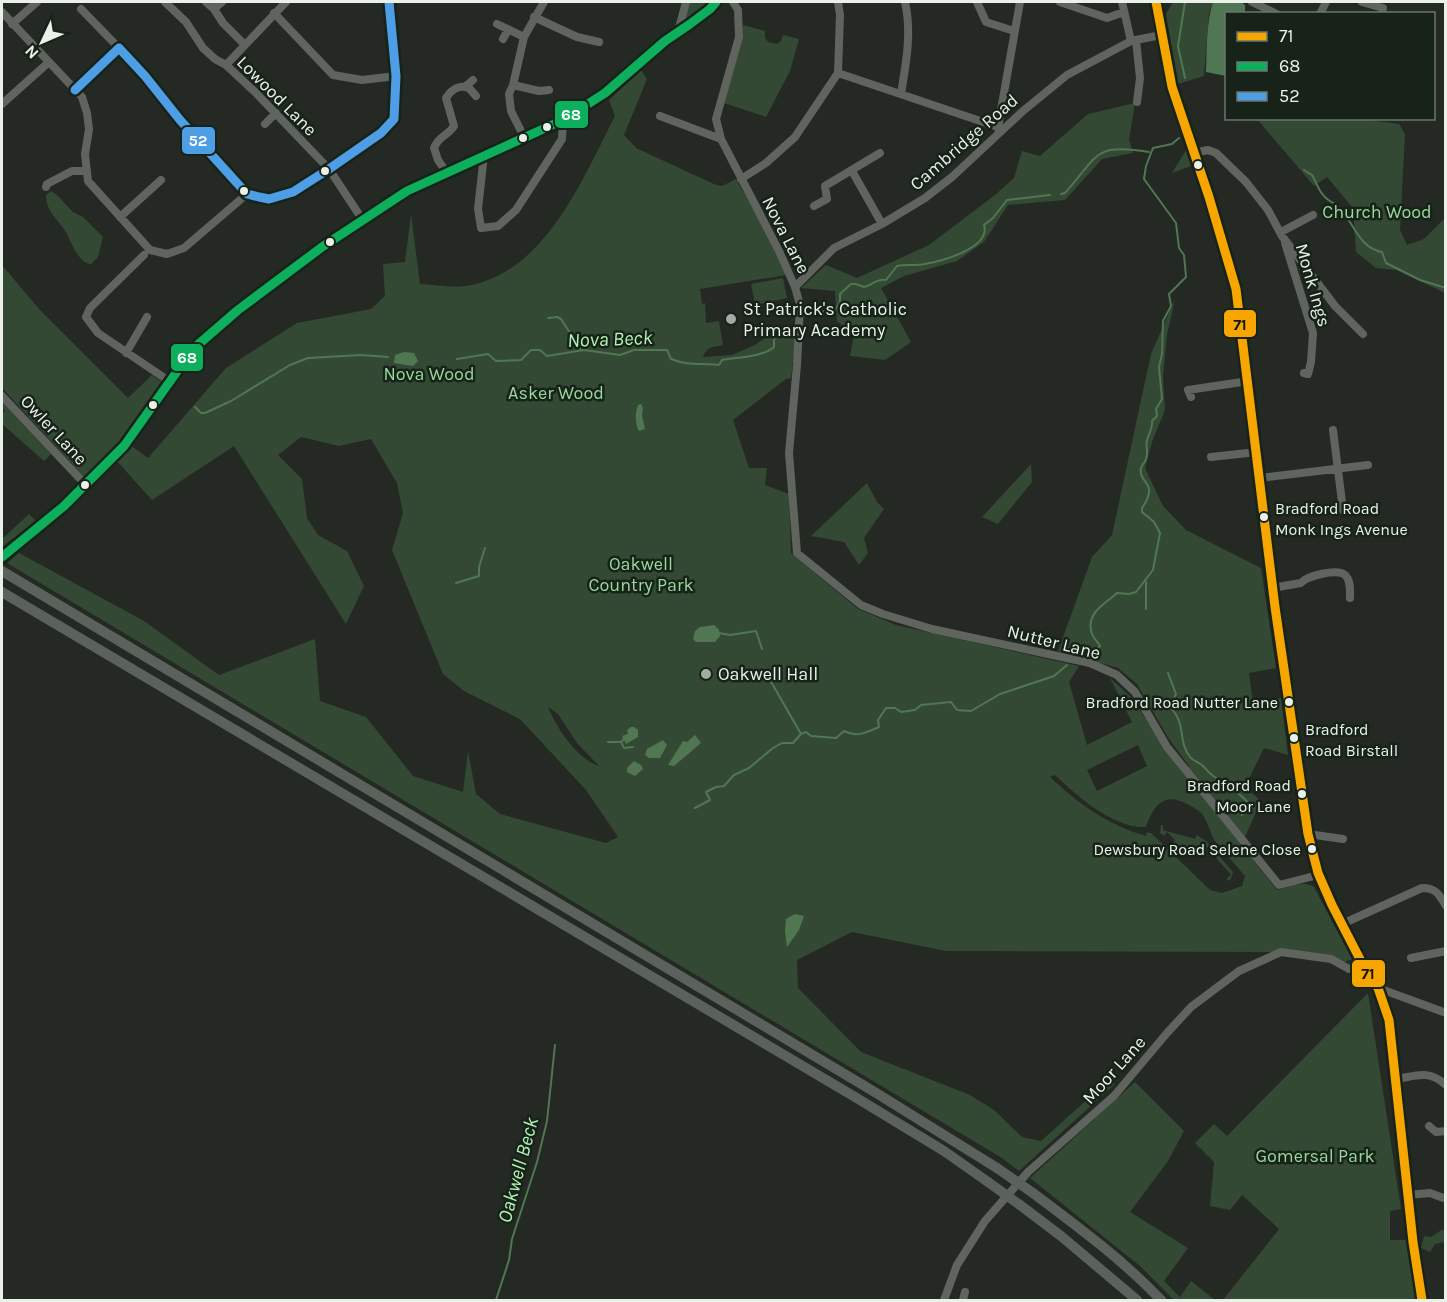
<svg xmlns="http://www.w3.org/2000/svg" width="1447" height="1302" font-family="Karla,sans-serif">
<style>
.green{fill:#334934;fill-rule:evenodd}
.water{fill:#517752}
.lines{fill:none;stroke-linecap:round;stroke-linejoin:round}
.stream{stroke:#517752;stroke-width:2}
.minor{stroke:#5f645f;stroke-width:8}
.major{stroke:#5e655f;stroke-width:9}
.highway{stroke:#5a625b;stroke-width:10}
.highway-bridge{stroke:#5a625b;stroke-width:10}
.bus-1-casing{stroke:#172318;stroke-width:14}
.bus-2-casing{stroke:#172318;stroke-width:14}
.bus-3-casing{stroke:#172318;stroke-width:14}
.bus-1{stroke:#f7a600;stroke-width:9}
.bus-2{stroke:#0daf5c;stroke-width:9}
.bus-3{stroke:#4d9ee5;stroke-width:9}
.bus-dot{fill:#e9f1e9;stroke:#172318;stroke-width:2}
.poi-dot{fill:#a4aba4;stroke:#172318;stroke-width:2}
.labels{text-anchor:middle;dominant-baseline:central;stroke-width:5;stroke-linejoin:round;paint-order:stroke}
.bus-label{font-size:16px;fill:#e9f1e9;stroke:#172318;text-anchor:end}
.street-label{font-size:18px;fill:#e9f1e9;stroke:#172318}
.park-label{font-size:18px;fill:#98d89b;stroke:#172318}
.poi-label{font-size:18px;fill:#e9f1e9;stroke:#172318;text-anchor:start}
.water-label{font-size:20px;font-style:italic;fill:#b2f3b4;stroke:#172318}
.line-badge{stroke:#172318;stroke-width:2}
.badge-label{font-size:16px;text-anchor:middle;font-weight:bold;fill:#fff}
.pale-badge-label{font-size:16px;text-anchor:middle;font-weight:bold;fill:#111}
</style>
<rect width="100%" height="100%" fill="#242924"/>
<!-- green -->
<path class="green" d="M689 2H713L682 27 689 5Z
M1173 2H1213L1209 13 1204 76 1178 84 1166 14Z
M743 25 765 31V38L768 42 777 44 781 41 783 35 799 39 790 71 766 117 724 103 743 36Z
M641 70 647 79 624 135 636 148 716 185 722 186 736 179 772 243 786 275 700 289 702 304 705 303 706 323 719 321 723 345C713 347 706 347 703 357L732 355 753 346 767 337 796 336 791 378 786 379 733 420 749 468H767L765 485 789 494 791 553 858 609 896 625 1079 666 1069 682 1087 745 1132 722 1110 678 1131 697 1181 771 1189 766 1169 739 1137 684 1118 668 1058 651 1092 557 1112 535 1151 354 1175 299 1167 335 1163 376 1165 410 1152 442 1145 468 1163 506 1186 530 1261 568 1276 668 1249 673 1253 703 1281 698 1288 755 1264 748 1245 787 1261 801 1245 837 1254 861 1277 890C1288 887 1304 880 1314 887L1352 959 1340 964 1281 952 946 951 852 932 797 960 798 988 861 1052 970 1095 994 1110 1022 1137 1041 1141 1109 1080 1115 1084 1019 1171 1002 1158 7 563 19 553 144 621 219 675 315 639 320 701 366 717 413 776 463 792 468 751 476 794 500 814 606 843 618 837 586 790 520 719 464 691 443 674 392 550 403 513 397 483 371 439 339 446 301 437 278 455 302 479 307 518 318 535 347 551 364 586 346 624 234 446 152 500 116 460 130 445 148 458 226 368 297 323 371 309 385 296 383 264 405 262 411 214 420 284C435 285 452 288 466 286 545 274 583 178 615 116L609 100ZM548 707 558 714 577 743 599 766C576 758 557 728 548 707ZM1138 745 1147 766 1097 791 1087 770ZM1055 775C1077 796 1114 829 1146 827 1153 806 1164 791 1187 804 1192 807 1198 809 1202 814 1209 823 1210 835 1217 844 1226 855 1236 865 1245 876L1242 886 1222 893 1210 890 1151 833 1147 832 1146 836C1108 825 1079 804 1050 777Z
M1135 103 1129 140 1133 153 1102 159 1065 200 1008 205 984 242 957 261 904 276 881 288 911 342 885 360 850 356 854 336 837 321 835 291 801 288 826 265 857 278 929 245 995 195 1014 178 1022 151 1040 156 1088 114Z
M1353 118 1399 124 1405 134 1400 230 1407 245 1424 239 1445 218V293L1397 270 1376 268 1356 252 1353 208 1327 177 1314 186 1257 119Z
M1186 150 1191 166 1172 173Z
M51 191 57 195 73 212 83 217 103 237 98 257 91 264C79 264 71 242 66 232 58 219 46 212 46 195Z
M2 265 39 309 128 398 152 375 163 383 122 443 86 479 2 388Z
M783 278 787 298 755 305 751 284Z
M2 402 51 454 44 461 2 424V413L5 411 2 407Z
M1031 464 1032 482 998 524 982 517Z
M867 483 877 502 884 509 864 538 868 553 859 565 844 542 811 536Z
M29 514 36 521 2 547V539Z
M1161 825H1163V830L1195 839 1197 835 1207 842 1233 872 1230 881 1226 879 1231 875 1205 845 1203 844 1182 851 1173 843 1175 840 1167 832 1164 836 1160 833Z
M1368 993 1401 1209 1390 1211V1240H1406L1416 1300H1223L1279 1229 1242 1195 1230 1210 1210 1206 1214 1162 1195 1143 1214 1124 1227 1136Z
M1135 1082 1184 1131 1168 1161 1130 1212 1188 1248 1164 1281 1180 1297 1191 1281 1215 1300H1174L1140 1266 1030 1178Z
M1443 1229 1445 1235 1444 1242 1435 1244 1430 1252 1421 1248 1424 1236 1431 1237Z"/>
<!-- water -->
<path class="water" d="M1213 2H1241L1245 5V13L1226 14V76L1206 72C1207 48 1206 24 1213 2Z
M404 352 414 353 418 361 413 366 394 363 395 355Z
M641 404 643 408 642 416 645 429 639 431C635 425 635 412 638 405Z
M714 625 719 630 720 636 715 642H696L693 639 695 631 700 627Z
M631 727H634L638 730V737L626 744 622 736 628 734 627 730Z
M695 735 701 743 674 766 668 765 683 741 687 742Z
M663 740 667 745 660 758H649L645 755 647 749Z
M634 761 641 765 643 769 635 776 627 772V768Z
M795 914 804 916 799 930 787 947 785 931 786 919Z"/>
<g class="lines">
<!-- stream -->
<path class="stream" d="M1185 2 1178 46 1185 78
M1304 170 1312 175C1317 183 1318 191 1326 198 1331 203 1337 204 1341 209 1354 225 1360 248 1382 252L1386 263 1420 280 1446 288
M1061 194 1065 193C1099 155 1093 143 1149 152
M820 312 835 310 840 302V294L851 284H856L864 287C873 285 877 278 886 280L897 266C906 264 915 266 925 264 942 261 991 248 984 225L993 218 1007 200 1050 195
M548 318 557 317 561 319 581 350
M457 359 488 354 496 361 521 360 531 350H540L547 356 584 350 620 355 634 350H667L671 359C688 366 701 363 719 365L722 360C738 357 763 357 774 347V339L789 329
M195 407 201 413H205L231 401 290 365 308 358 361 355 388 357
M1146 582V609
M456 583 479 576V567L485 548
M719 633 730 635 756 631 762 649
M1093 653 1100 646C1098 642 1094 639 1092 634 1085 613 1104 605 1117 593L1129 594 1136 592 1153 570 1160 533 1154 522 1142 512V508C1160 482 1138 484 1141 468 1142 465 1145 462 1146 459 1149 453 1145 446 1147 440 1149 433 1153 429 1152 421L1157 416 1156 409 1162 399 1159 367 1162 354 1163 321 1171 306 1169 294 1186 277 1184 255 1179 248 1176 223 1144 179 1146 166 1153 148 1172 144 1179 138
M1168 673 1176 694 1170 707C1187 724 1177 740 1190 757 1193 761 1198 762 1202 765 1205 768 1208 772 1212 775 1226 785 1240 792 1251 806L1242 815
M770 680 801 734
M608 742H621L624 739
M621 742 624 748 633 747
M695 808 710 800 706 792 716 787 724 786 734 775 749 768 773 748 782 743H793L801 734 806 732 811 736 836 738 844 731C857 738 867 732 879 727L878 720 886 708H895L901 712 915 710 921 705 951 702 957 710 971 711 1000 694 1054 676 1067 665
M496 1300 509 1260 512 1239 537 1162 547 1121 555 1045"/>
<!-- minor -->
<path class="minor" d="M165 2 186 22 203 48 215 59 226 65 255 92 329 169 362 219
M206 2 214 9 223 23 245 45
M733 2 738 10 739 37 716 119 721 139 779 251 795 287 800 305 797 365 789 453 797 553 861 605 883 614 932 629 1090 663 1117 675 1135 692 1167 747 1279 885 1314 876 1318 873
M977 2 986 22 1014 31
M1060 2 1107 18 1124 12
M1122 2 1131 41
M1252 2 1277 14
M1362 2 1383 8 1382 13
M81 9 119 48
M214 9 222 2
M2 12 82 97 87 113 89 129 85 154 88 181 150 250 167 254 184 248 247 194
M274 13 333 75 362 80 396 76
M1320 14 1326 2
M534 17 577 37 599 42
M12 24 37 2
M497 24 524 37
M678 32 686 2
M503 39 508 30
M1136 40 1140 78 1137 102
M226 65 286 2
M838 73 998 127
M513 85 539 91 549 90
M466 86 473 80
M75 90 119 48 145 76 180 120 247 194 259 197 269 199 293 192 329 169 381 133 394 119 396 76 389 2
M901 94C906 63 912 33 905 2
M2 104 49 62
M660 116 721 139
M265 124 276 113
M999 132 998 127 1020 2
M524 137 511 111 509 94 513 85 524 37 544 2
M1194 153 1208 150 1216 153 1246 182 1268 210 1282 236 1335 306 1363 334
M484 155 478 209 481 228 498 226 516 210 562 139 563 120
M852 171 882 224
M447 173 438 160 434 148C439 135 448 136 454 126L446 98C451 90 459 84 469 88L476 96
M741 179 766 163 795 137 838 73 840 15 838 2
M46 187 47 184 72 171H86
M814 206 827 199 825 186 880 153
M120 217 161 180
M1281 232 1313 215
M1285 243 1313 333 1311 362 1308 374 1304 373
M144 255 90 308 86 317 98 333 169 381
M795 287 834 248 882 224 925 198 952 177 1023 111 1067 75 1131 41 1161 35
M126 353 147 317
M2 396 86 485
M1191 397 1188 390 1249 381
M1333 430 1343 510
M1211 457 1257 452
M1260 478 1368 465
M1272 588 1301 583C1306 576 1338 568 1345 575 1351 580 1350 591 1350 598
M1308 834 1343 839
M1342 924 1422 888C1436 888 1439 894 1446 906
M1411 958 1446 951
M1378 988 1446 1013
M1396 1079C1417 1076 1428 1069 1446 1085
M1429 1126 1436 1132 1446 1131
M1408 1195 1430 1193 1446 1199
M944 1300 957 1265 985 1221 1028 1172 1114 1096 1167 1033 1191 1007 1239 971 1281 952 1331 959 1349 969 1363 965
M963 1300 965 1292"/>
<!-- major -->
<path class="major" d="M1156 2 1172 87 1209 197 1236 289 1275 607 1308 834 1318 873 1332 905 1363 965 1378 988 1389 1020 1413 1242 1422 1300
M2 557 64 506 124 446 193 349 238 310 322 247 407 191 563 120 605 93 665 41 690 24 710 9 716 2"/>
<!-- highway -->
<path class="highway" d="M2 571 873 1091 997 1168
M2 592 855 1097 944 1151 988 1182
M1033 1193C1077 1226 1123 1260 1161 1300
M1020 1205 1061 1236 1137 1300"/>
<!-- highway-bridge -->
<path class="highway-bridge" d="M997 1168 1033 1193
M988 1182 1020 1205"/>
<defs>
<path id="bus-1" d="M1156 2 1172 87 1209 197 1236 289 1275 607 1308 834 1318 873 1332 905 1363 965 1378 988 1389 1020 1413 1242 1422 1300"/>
<path id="bus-2" d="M2 557 64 506 124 446 193 349 238 310 322 247 407 191 563 120 605 93 665 41 690 24 710 9 716 2"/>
<path id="bus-3" d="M75 90 119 48 145 76 180 120 247 194 259 197 269 199 293 192 329 169 381 133 394 119 396 76 389 2"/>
</defs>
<!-- bus-1 casing -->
<use href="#bus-1" class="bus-1-casing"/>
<!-- bus-2 casing -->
<use href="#bus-2" class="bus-2-casing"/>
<!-- bus-3 casing -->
<use href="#bus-3" class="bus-3-casing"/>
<!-- bus-1 -->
<use href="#bus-1" class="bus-1"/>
<!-- bus-2 -->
<use href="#bus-2" class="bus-2"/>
<!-- bus-3 -->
<use href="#bus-3" class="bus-3"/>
</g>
<!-- markers -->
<g class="bus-dot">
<circle cx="547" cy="127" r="5"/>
<circle cx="523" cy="138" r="5"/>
<circle cx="1198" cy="165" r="5"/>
<circle cx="325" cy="171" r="5"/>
<circle cx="244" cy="191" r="5"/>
<circle cx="330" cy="242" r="5"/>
<circle cx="153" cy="405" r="5"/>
<circle cx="85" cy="485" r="5"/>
<circle cx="1264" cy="517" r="5"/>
<circle cx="1289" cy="702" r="5"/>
<circle cx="1294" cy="738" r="5"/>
<circle cx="1302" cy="794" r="5"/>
<circle cx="1312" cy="849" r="5"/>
</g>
<g class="poi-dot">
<circle cx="731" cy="319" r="6"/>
<circle cx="706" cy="674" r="6"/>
</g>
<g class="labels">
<!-- bus labels -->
<g class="bus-label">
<text x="1275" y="508" text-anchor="start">Bradford Road<tspan x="1275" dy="21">Monk Ings Avenue</tspan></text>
<text x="1278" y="702">Bradford Road Nutter Lane</text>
<text x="1305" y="729" text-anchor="start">Bradford<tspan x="1305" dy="21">Road Birstall</tspan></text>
<text x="1291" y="785">Bradford Road<tspan x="1291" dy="21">Moor Lane</tspan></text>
<text x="1301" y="849">Dewsbury Road Selene Close</text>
</g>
<!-- street labels -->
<g class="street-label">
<text transform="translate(277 96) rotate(45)">Lowood Lane</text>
<text transform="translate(964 142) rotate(-41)">Cambridge Road</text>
<text transform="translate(786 235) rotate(63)">Nova Lane</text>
<text transform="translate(1313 285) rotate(74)">Monk Ings</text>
<text transform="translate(54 430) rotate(47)">Owler Lane</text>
<text transform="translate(1054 642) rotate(14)">Nutter Lane</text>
<text transform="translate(1114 1070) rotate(-48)">Moor Lane</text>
</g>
<!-- park labels -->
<g class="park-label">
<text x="1377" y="212">Church Wood</text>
<text x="429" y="374">Nova Wood</text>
<text x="556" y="393">Asker Wood</text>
<text x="641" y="564">Oakwell<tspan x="641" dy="21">Country Park</tspan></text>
<text x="1315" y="1156">Gomersal Park</text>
</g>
<!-- poi labels -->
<g class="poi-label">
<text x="743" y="309">St Patrick's Catholic<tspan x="743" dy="21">Primary Academy</tspan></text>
<text x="718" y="674">Oakwell Hall</text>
</g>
<!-- water labels -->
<g class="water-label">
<text transform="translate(610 339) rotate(-2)">Nova Beck</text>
<text transform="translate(518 1170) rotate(-75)">Oakwell Beck</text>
</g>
</g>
<g class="line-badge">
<rect x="554" y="100" width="35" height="29" rx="6" fill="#0daf5c"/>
<rect x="181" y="126" width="35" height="29" rx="6" fill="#4d9ee5"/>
<rect x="1223" y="309" width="34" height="29" rx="6" fill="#f7a600"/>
<rect x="170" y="343" width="34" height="29" rx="6" fill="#0daf5c"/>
<rect x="1351" y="959" width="35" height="29" rx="6" fill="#f7a600"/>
</g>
<g class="badge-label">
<text x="571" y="120">68</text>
<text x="198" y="146">52</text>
<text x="187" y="363">68</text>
</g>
<g class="pale-badge-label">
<text x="1240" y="330">71</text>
<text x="1368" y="979">71</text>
</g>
<!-- border -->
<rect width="1447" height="1302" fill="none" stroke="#e9f1e9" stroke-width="6"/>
<!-- legend -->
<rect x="1225" y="12" width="210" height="108" fill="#172318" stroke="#6b756c" stroke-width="1.5"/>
<rect x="1237" y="32" width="30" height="9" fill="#f7a600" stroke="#6b756c" stroke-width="1.5"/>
<text x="1279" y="42" font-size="18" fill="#e9f1e9">71</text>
<rect x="1237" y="62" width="30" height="9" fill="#0daf5c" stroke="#6b756c" stroke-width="1.5"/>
<text x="1279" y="72" font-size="18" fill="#e9f1e9">68</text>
<rect x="1237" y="92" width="30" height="9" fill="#4d9ee5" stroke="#6b756c" stroke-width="1.5"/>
<text x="1279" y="102" font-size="18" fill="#e9f1e9">52</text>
<!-- north arrow -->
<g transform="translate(42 42) rotate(226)" stroke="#172318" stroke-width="4.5" paint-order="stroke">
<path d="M0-4.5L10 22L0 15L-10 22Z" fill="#e9f1e9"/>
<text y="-9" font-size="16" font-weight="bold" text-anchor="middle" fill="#e9f1e9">N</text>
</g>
</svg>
